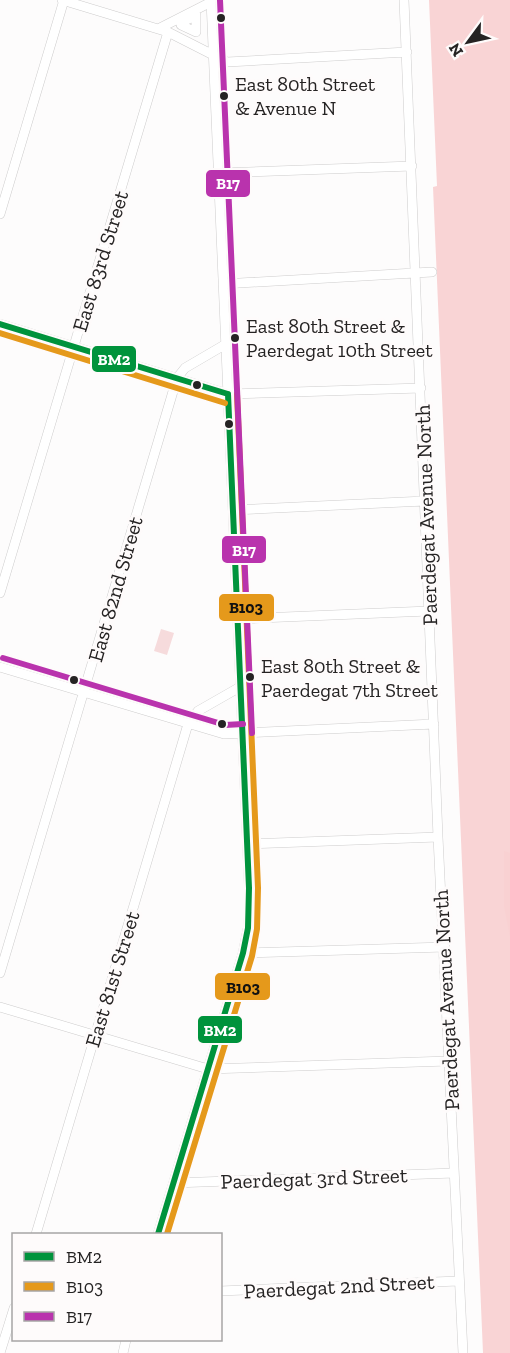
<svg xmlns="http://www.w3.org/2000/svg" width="510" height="1353" font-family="'Zilla Slab',serif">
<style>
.green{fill:#f9d4d5}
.forest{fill:#f9d1d2}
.water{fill:#f6dbdc}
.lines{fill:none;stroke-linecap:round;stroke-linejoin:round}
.minor-casing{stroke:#cecdcd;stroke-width:10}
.minor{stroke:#fff;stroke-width:9}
.bus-1-casing{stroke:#fefbfb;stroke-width:10}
.bus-2-casing{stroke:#fefbfb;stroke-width:10}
.bus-3-casing{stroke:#fefbfb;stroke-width:10}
.bus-1{stroke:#00933c;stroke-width:6}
.bus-2{stroke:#e5991b;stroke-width:6}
.bus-3{stroke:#b933ad;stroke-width:6}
.bus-dot{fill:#252323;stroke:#fefbfb;stroke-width:2}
.labels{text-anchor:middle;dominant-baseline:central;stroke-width:6;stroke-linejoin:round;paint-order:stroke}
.bus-label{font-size:20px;fill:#252323;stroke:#fefbfb;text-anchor:start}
.street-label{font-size:21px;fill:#252323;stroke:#fefbfb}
.line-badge{stroke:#fefbfb;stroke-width:2}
.badge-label{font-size:16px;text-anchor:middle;font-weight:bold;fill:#fff}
.pale-badge-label{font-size:16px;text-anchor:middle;font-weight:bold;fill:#111}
</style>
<rect width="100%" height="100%" fill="#fdfcfc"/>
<!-- green -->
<path class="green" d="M429 0H510V1353H483L433 187 437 186Z"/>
<!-- forest -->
<path class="forest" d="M504 851 510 853V937L504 906Z"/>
<!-- water -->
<path class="water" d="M161 629 174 633 167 655 154 651Z"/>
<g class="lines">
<defs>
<path id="minor" d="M62 0 168 32 227 62 407 52
M404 0 438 837 463 1353
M196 15V32L181 25V23Z
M158 29 211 2
M218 173 412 166
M0 214 64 0
M223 284 432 272
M0 324 228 394 421 388
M233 510 425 501
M0 593 168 32
M238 619 429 611
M0 667 224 734 434 724
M247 844 438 837
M243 953 445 947
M0 973 177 378 185 368 226 344
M0 1007 208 1069 448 1061
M174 1183 454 1173
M36 1234 188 724 198 711 240 687
M158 1234 243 953 248 928 250 907 211 0
M220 1291 458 1281
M0 1353 14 1308
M123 1353 126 1340"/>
</defs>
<!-- minor casing -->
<use href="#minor" class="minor-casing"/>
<!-- minor -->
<use href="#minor" class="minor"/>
<defs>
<path id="bus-1" d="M0 324 228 394
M158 1234 243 953 248 928 249 888 228 394"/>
<path id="bus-2" d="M0 333 225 403
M167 1234 252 956 257 929 258 888 237 394"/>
<path id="bus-3" d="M220 0 252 733
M3 658 225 725 243 724"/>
</defs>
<!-- bus-1 casing -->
<use href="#bus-1" class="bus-1-casing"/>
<!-- bus-2 casing -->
<use href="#bus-2" class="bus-2-casing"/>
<!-- bus-3 casing -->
<use href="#bus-3" class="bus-3-casing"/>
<!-- bus-1 -->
<use href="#bus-1" class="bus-1"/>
<!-- bus-2 -->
<use href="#bus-2" class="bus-2"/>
<!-- bus-3 -->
<use href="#bus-3" class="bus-3"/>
</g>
<!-- markers -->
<g class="bus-dot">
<circle cx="221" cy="18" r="5"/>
<circle cx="224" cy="96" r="5"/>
<circle cx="235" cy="338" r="5"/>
<circle cx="197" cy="385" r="5"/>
<circle cx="229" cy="424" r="5"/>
<circle cx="250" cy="677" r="5"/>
<circle cx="74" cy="680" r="5"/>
<circle cx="222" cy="724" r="5"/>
</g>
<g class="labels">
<!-- bus labels -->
<g class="bus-label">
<text x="235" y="84">East 80th Street<tspan x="235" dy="24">&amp; Avenue N</tspan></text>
<text x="246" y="326">East 80th Street &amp;<tspan x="246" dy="24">Paerdegat 10th Street</tspan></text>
<text x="261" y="666">East 80th Street &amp;<tspan x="261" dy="24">Paerdegat 7th Street</tspan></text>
</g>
<!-- street labels -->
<g class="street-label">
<text transform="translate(100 261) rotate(-73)">East 83rd Street</text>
<text transform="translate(426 515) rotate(-92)">Paerdegat Avenue North</text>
<text transform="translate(115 589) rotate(-74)">East 82nd Street</text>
<text transform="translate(112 979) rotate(-73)">East 81st Street</text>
<text transform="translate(446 1000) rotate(-93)">Paerdegat Avenue North</text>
<text transform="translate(314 1178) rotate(-2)">Paerdegat 3rd Street</text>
<text transform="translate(339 1286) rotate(-3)">Paerdegat 2nd Street</text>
</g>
</g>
<g class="line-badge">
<rect x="205" y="169" width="46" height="29" rx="6" fill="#b933ad"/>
<rect x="91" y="345" width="46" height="28" rx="6" fill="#00933c"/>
<rect x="221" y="535" width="46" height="29" rx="6" fill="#b933ad"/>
<rect x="218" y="593" width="57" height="29" rx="6" fill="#e5991b"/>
<rect x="214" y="972" width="57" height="29" rx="6" fill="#e5991b"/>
<rect x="197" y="1015" width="46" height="29" rx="6" fill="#00933c"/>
</g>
<g class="badge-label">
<text x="228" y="189">B17</text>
<text x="114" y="365">BM2</text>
<text x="244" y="556">B17</text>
<text x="220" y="1036">BM2</text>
</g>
<g class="pale-badge-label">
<text x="246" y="613">B103</text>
<text x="243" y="993">B103</text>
</g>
<!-- legend -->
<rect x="12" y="1233" width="210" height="108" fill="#fefbfb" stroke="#a7a5a5" stroke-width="1.5"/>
<rect x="24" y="1252" width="30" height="9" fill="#00933c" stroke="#a7a5a5" stroke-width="1.5"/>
<text x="66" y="1263" font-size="18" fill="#252323">BM2</text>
<rect x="24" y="1282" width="30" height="9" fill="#e5991b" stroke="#a7a5a5" stroke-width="1.5"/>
<text x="66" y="1293" font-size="18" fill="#252323">B103</text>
<rect x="24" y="1312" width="30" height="9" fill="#b933ad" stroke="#a7a5a5" stroke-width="1.5"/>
<text x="66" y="1323" font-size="18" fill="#252323">B17</text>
<!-- north arrow -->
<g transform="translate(468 42) rotate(237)" stroke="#fefbfb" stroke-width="4.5" paint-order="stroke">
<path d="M0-4.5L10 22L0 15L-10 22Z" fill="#252323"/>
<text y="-9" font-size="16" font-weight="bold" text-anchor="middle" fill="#252323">N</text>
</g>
</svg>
